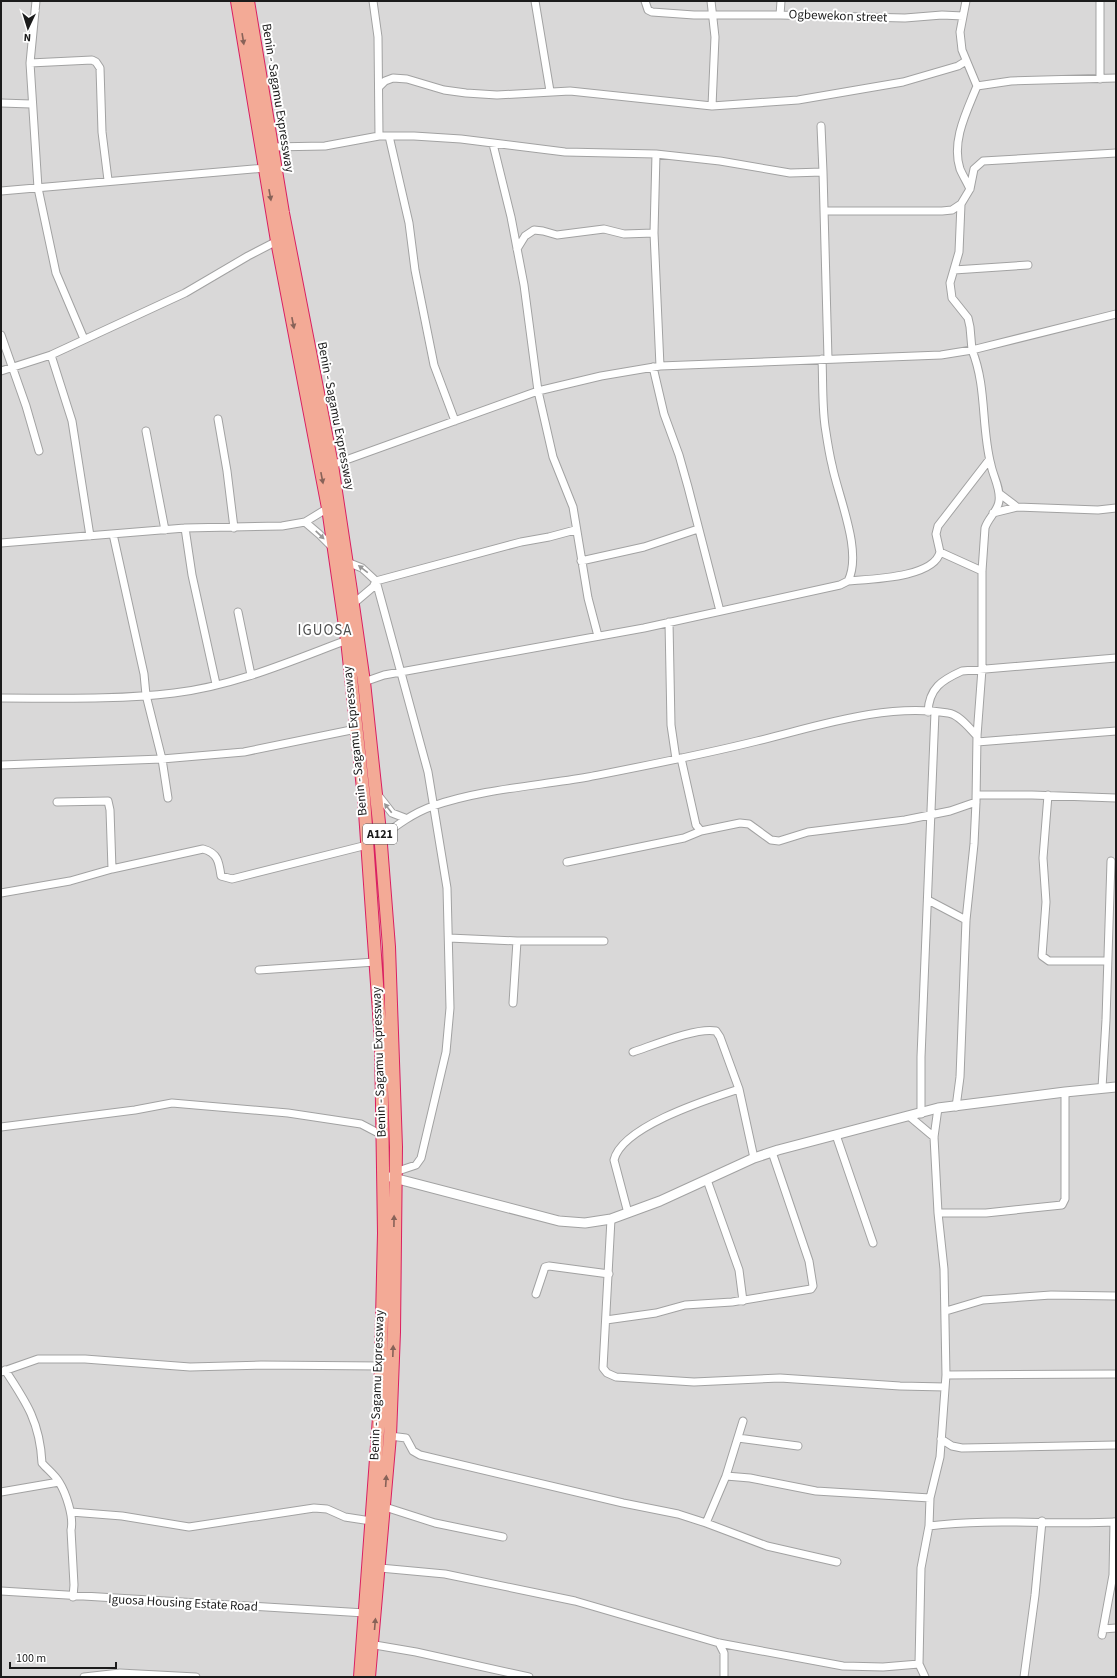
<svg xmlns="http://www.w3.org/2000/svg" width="1117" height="1678" font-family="'Source Sans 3',sans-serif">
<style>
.residential{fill:#d9d8d8}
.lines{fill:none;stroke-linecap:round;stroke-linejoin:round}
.minor-casing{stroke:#a2a2a2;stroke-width:9}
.tertiary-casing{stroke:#a2a2a2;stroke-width:11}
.trunk-casing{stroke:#da1f61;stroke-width:14}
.minor{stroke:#fff;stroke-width:7}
.tertiary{stroke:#fff;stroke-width:9}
.trunk{stroke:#f3aa96;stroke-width:12}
.oneway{fill:#876258}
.oneway2{fill:#989898}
.labels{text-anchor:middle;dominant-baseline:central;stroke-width:4;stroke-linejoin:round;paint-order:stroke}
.shield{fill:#fff;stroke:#5f5f5f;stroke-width:1}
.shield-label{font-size:12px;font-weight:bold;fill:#1b1b1b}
.street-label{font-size:13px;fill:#1b1b1b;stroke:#fff}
.quarter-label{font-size:15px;letter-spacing:1px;fill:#4e4e4e;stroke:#fff}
</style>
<rect width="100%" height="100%" fill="#ede9e0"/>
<!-- residential -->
<path class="residential" d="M1 1H1116V1677H1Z"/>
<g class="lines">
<defs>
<path id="minor" d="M36 1 30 63 38 188 56 273 84 339
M373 1 378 37 379 136
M535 1 550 91
M645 1 648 10 652 12 694 15H780L905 18 942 15 963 16
M711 1 715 37 712 106
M966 1 960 32 962 50 977 86C967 111 951 141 960 169 963 176 967 182 970 189
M1100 1V79
M780 15 781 1
M30 63 92 60 96 62 100 68 102 132 108 180
M977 86 1011 81 1116 78
M379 87 385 81 393 78 407 79 444 90 466 93 497 95 570 91 712 106 798 100 903 82 958 66 966 61
M1 103 31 104
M821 126 823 172
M389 136 409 223 415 270 434 365 455 421
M493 144 511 217 524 285 538 391 553 457 573 507 588 598 598 636
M272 147 325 146 379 136H414L461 139 565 152 656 154 720 161 790 173 823 172 828 359
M1116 153 983 161 974 169 970 189 961 204 959 252 950 283 952 298 968 318 970 327 972 350 1116 314
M656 154 654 233 660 366
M1 191 265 168
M824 211H942L952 210 961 204
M517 249 525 236 534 230 543 231 557 235 604 229 624 234 654 233
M954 270 1028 265
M1 335 26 406 39 451
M51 355 72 421 90 536
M653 367 664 414 679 455 688 487 720 611
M1 371 51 355 185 293 248 256 277 241
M218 419 227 471 234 528
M146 431 165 530
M329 463 332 465 538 391 601 376 660 366 941 355 972 350C987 387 981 427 991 465 993 476 1001 489 999 501 998 511 988 518 985 528L982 571V669L977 736 976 802 974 844 966 920 960 1077 956 1107
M1000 494 1017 507
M993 513 1017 507 1098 510 1116 508
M305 522 319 534 333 548
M185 528 192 575 216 684
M1 543 185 528 282 526 305 522 328 508
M940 552 982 571
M581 561 644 547 698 529
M347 562 362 568 376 581 428 772 447 888 450 1008 446 1052 421 1158 416 1165 395 1172
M848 581C870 579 934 578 940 552L936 534 938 526 989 460
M353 604 373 587 376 581 521 542 549 537 575 530
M238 612 251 675
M669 622 671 725 676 759
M364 682 384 675 644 628 840 585 848 581C863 552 838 496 832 465 829 453 827 439 825 426 822 404 823 381 822 359
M1 698C58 698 117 700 174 693 234 686 291 661 347 640
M928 712C929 688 942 680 962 671L1116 658
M977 742 1116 731
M681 758 696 825 701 831 740 823 749 824 771 840 779 841 808 832 905 820 950 811 976 802
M1 765 162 759 146 695 144 674 113 534
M378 795 392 813 405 818
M976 795H1032L1116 798
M1048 795 1043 858 1046 902 1042 956 1049 961H1107
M168 798 162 759 244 752 356 729
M57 802 108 801 110 810 112 869
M380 838C397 825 413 813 433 806 482 789 537 786 588 777 644 766 701 755 757 741 819 726 884 703 948 713 959 714 970 729 977 736
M567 862 684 838 701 831
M1 893 70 881 112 869 203 849C218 853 219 862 221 876L232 879 367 845
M928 900 966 920
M449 938 517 941H604
M259 970 375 962
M513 1003 517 941
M633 1052C654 1045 697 1027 716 1031L720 1037 739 1089 754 1158
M1102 1088 1106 1020 1111 861
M921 1114V1057L935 712
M909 1116 934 1137
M1 1127 135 1110 172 1103 288 1113 361 1124 382 1135
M836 1135 873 1243
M707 1180 739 1270 743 1301
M628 1213 614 1160C622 1126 709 1099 739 1089
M938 1213H986L1062 1205 1065 1199V1092
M611 1219 603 1368 607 1373 616 1377 694 1382 780 1378 900 1386 945 1387
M536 1294 545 1267 549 1266 609 1274
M946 1311 983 1300 1051 1295 1116 1296
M606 1320 656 1313 685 1305 732 1302 811 1289 813 1286 809 1261 772 1152
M5 1370C27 1403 40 1423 42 1463 47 1469 55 1475 59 1482 66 1493 74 1517 71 1530L74 1585 73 1597
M1 1372 38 1359H85L190 1367 261 1365 381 1366
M946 1375 1116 1374
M390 1436 406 1438 413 1451 420 1455 623 1503 678 1514 706 1523 767 1546 837 1562
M738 1438 798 1446
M941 1439 952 1446 962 1448 1116 1445
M726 1476 750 1478 816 1491 930 1498
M1 1492 59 1482
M385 1507 435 1523 503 1537
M71 1512 122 1516 189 1527 314 1508 327 1509 345 1517 371 1521
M706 1523 726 1476 743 1421
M929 1526C991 1518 1053 1525 1116 1522
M380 1568 445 1574 575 1601 719 1643 843 1666 883 1667 919 1664
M1 1591 365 1613
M1103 1629 1116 1628
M1102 1635 1113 1575 1114 1522
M719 1643 724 1653V1677
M369 1644 416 1652 529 1677
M84 1677 120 1673 196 1677
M925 1677 919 1664 921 1568 929 1526 930 1498 940 1457 946 1375 944 1269 938 1213 934 1137 938 1108
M1024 1677 1035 1595 1042 1521"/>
<path id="tertiary" d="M390 1177 559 1221 585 1223 611 1219 660 1201 754 1158 778 1150 938 1108 1065 1092 1116 1087"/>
<path id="trunk" d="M237 1 277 241 328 508 347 640 364 798 381 1041 384 1233 380 1404 360 1677
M248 1 283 213 332 465 351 591 364 682 380 832 389 947 396 1147 394 1332 390 1436 369 1677"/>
</defs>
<!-- minor casing -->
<use href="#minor" class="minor-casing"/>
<!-- tertiary casing -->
<use href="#tertiary" class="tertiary-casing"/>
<!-- trunk casing -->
<use href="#trunk" class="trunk-casing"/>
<!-- minor -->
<use href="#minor" class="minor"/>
<!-- tertiary -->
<use href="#tertiary" class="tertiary"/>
<!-- trunk -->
<use href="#trunk" class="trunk"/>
</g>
<!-- one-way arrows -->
<defs><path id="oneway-solid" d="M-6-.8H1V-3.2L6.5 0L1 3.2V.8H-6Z"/></defs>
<g class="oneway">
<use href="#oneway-solid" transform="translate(243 39) rotate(81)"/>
<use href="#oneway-solid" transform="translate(270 195) rotate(80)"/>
<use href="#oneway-solid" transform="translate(293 323) rotate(79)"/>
<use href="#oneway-solid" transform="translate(322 478) rotate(79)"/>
<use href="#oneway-solid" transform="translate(394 1221) rotate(-89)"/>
<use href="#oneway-solid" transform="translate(393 1351) rotate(-88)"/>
<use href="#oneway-solid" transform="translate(386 1481) rotate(-86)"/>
<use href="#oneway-solid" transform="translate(375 1624) rotate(-85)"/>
</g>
<g class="oneway2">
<use href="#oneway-solid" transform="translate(320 535) rotate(44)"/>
<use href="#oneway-solid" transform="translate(363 569) rotate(-143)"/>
<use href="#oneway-solid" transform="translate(388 808) rotate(-128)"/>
</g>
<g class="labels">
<!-- shield labels -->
<rect class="shield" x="363" y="824" width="34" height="20" rx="3"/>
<g class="shield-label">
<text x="380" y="834">A121</text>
</g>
<!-- street labels -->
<g class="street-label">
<text transform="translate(838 16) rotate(2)">Ogbewekon street</text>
<text transform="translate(278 98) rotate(81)">Benin - Sagamu Expressway</text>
<text transform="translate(336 416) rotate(79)">Benin - Sagamu Expressway</text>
<text transform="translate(355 741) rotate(-96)">Benin - Sagamu Expressway</text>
<text transform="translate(379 1062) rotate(-92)">Benin - Sagamu Expressway</text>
<text transform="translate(377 1385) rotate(-88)">Benin - Sagamu Expressway</text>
<text transform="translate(183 1603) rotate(3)">Iguosa Housing Estate Road</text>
</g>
<!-- quarter labels -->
<g class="quarter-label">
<text x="325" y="630">IGUOSA</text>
</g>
</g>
<!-- border -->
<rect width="1117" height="1678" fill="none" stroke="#1b1b1b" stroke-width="4"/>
<!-- north arrow -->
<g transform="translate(28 28) rotate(184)" stroke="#ffffff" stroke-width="3" paint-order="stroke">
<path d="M0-3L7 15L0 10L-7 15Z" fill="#1b1b1b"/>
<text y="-6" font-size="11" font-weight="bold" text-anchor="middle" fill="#1b1b1b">N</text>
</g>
<!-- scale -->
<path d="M10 1662v6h106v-6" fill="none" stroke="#1b1b1b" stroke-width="2"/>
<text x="16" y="1662" font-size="12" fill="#1b1b1b" stroke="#ffffff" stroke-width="3" paint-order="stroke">100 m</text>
</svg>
